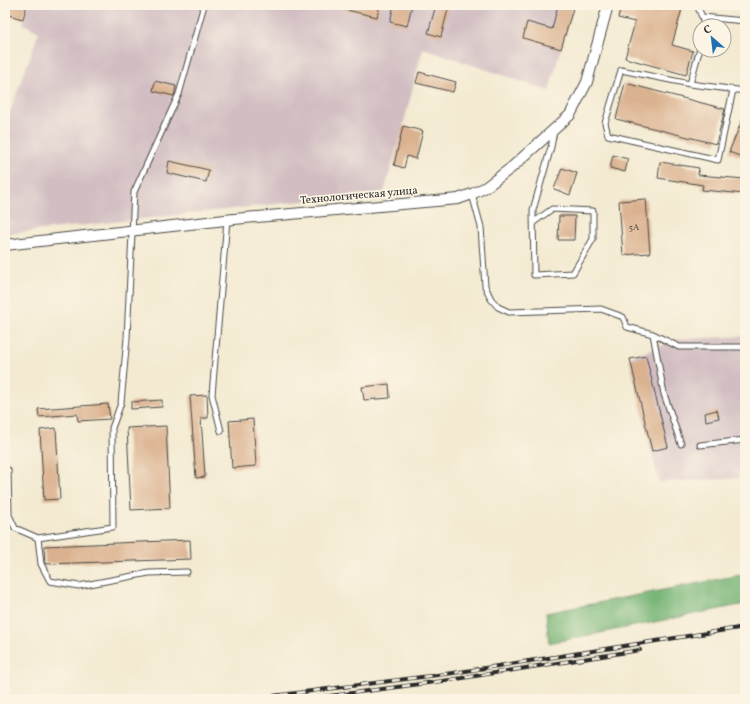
<svg xmlns="http://www.w3.org/2000/svg" width="750" height="704" font-family="Vollkorn,serif">
<style>
.industrial{fill:#d2bec2}
.forest{fill:#78b677;stroke:#527051}
.building{fill:#dbb290}
.lines{fill:none;stroke-linecap:round;stroke-linejoin:round}
.service-casing{stroke:#494844;stroke-width:7}
.minor-casing{stroke:#494844;stroke-width:12}
.service{stroke:#fff;stroke-width:5}
.minor{stroke:#fff;stroke-width:10}
.rail-casing{stroke:#2b2b2b;stroke-width:4}
.rail{stroke:#fcf5e5;stroke-width:2.5;stroke-dasharray:8;stroke-linecap:butt}
.labels{text-anchor:middle;dominant-baseline:central;stroke-width:3.5;stroke-linejoin:round;paint-order:stroke}
.number-label{font-size:9px;fill:#574d44}
.street-label{font-size:11px;fill:#2b2b2b;stroke:#fcf5e5}
</style>
<rect width="100%" height="100%" fill="#fcf5e5"/>
<filter id="ink" filterUnits="userSpaceOnUse"><feTurbulence type="fractalNoise" baseFrequency=".025" numOctaves="2"/><feDisplacementMap in="SourceGraphic" scale="8" xChannelSelector="R" yChannelSelector="G"/><feConvolveMatrix kernelMatrix="1 2 1 2 8 2 1 2 1" color-interpolation-filters="sRGB"/></filter>
<filter id="wash" filterUnits="userSpaceOnUse"><feTurbulence type="fractalNoise" baseFrequency=".012" numOctaves="4" result="noise"/><feDisplacementMap in="SourceGraphic" scale="16" xChannelSelector="R" yChannelSelector="G"/><feGaussianBlur stdDeviation="0.9" result="paint"/><feColorMatrix in="noise" values="0 0 0 0 0 0 0 0 0 0 0 0 0 0 0 0 0 1.4 0 .05"/><feComposite in="paint" operator="in"/></filter>
<g filter="url(#wash)">
<rect width="100%" height="100%" fill="#f3ead1"/>
<!-- industrial -->
<path class="industrial" d="M28 5H573L549 91 423 48 403 126 384 192 5 234V125L39 32 23 24Z
M745 336V478L659 482 629 358 680 339Z"/>
<!-- forest -->
<path class="forest" d="M745 574V604L549 643 546 613Z"/>
<g id="blocks">
<!-- building -->
<path class="building" d="M11 5H27L23 19 8 15Z
M338 5H380L377 17 338 8Z
M394 5H412L407 26 390 22Z
M436 5H449L441 37 428 33Z
M558 5H574L561 49 523 38 527 22 552 29Z
M621 5H683L672 45 693 51 686 75 625 58 635 22 618 18Z
M419 72 456 82 453 92 416 83Z
M155 81 176 86 174 96 153 91Z
M625 83 725 109 716 144 616 119Z
M745 113V158L729 152Z
M403 126 423 131 416 159 407 156 404 168 394 165Z
M613 155 628 159 625 172 610 168Z
M169 161 209 170 206 182 167 173Z
M660 162 699 168 698 175 745 179V194L702 190 703 185 658 178Z
M562 168 577 173 570 195 554 189Z
M646 199 650 253 623 255 619 201Z
M559 216H575L574 240H558Z
M646 356 668 447 652 451 630 359Z
M389 384 390 398 364 400 362 387Z
M207 395 208 418H201L205 477 196 478 190 396Z
M162 400V407L131 409V402Z
M108 404 110 419 78 421 77 414 39 417 38 409Z
M717 410 719 418 706 421 705 413Z
M253 419 256 466 232 468 229 421Z
M166 426 170 508 131 510 127 428Z
M56 428 60 499 44 500 40 430Z
M190 540 191 559 46 564 45 563 44 546Z"/>
</g>
</g>
<g filter="url(#ink)">
<use href="#blocks" fill-opacity="0" stroke="#494844" stroke-width="1"/>
<g class="lines">
<defs>
<path id="service" d="M697 5 702 17
M704 26 702 17 745 21
M690 84 700 48
M733 90 718 160 608 135 605 123 621 70 690 84 745 91
M472 194 481 227 485 286 491 299 498 307 509 312 601 309 623 317 627 327 653 334 679 347H745
M534 222 552 209 593 211V239L573 273 534 275 533 210 551 147 554 131
M653 334 664 394 681 444
M221 431 212 395 227 220
M700 445 745 440
M8 470 9 515 15 528 38 538 41 564 50 581 79 586 149 573 187 572
M38 538 113 527 112 428 121 403 127 338 134 192 179 94 204 5"/>
<path id="minor" d="M5 245 234 219 458 199 472 194 486 187 511 168 570 115 587 82 608 5"/>
</defs>
<!-- service casing -->
<use href="#service" class="service-casing"/>
<!-- minor casing -->
<use href="#minor" class="minor-casing"/>
<!-- service -->
<use href="#service" class="service"/>
<!-- minor -->
<use href="#minor" class="minor"/>
<defs>
<path id="rail" d="M249 699 453 673 745 627
M307 699 450 680 640 650"/>
</defs>
<!-- rail casing -->
<use href="#rail" class="rail-casing"/>
<!-- rail -->
<use href="#rail" class="rail"/>
</g>
</g>
<g class="labels">
<!-- number labels -->
<g class="number-label">
<text x="634" y="227">5А</text>
</g>
<!-- street labels -->
<g class="street-label">
<text transform="translate(359 196) rotate(-5)">Технологическая улица</text>
</g>
</g>
<!-- margin -->
<rect width="750" height="704" fill="none" stroke="#fcf5e5" stroke-width="20"/>
<!-- north arrow -->
<g transform="translate(712 38) rotate(332)"><circle r="19" fill="#fcf5e5" stroke="#a8a49b"/>
<path d="M0-3L7 15L0 10L-7 15Z" fill="#1f6fb2"/>
<text y="-6" font-size="11" font-weight="bold" text-anchor="middle" fill="#2b2b2b">С</text>
</g>
</svg>
